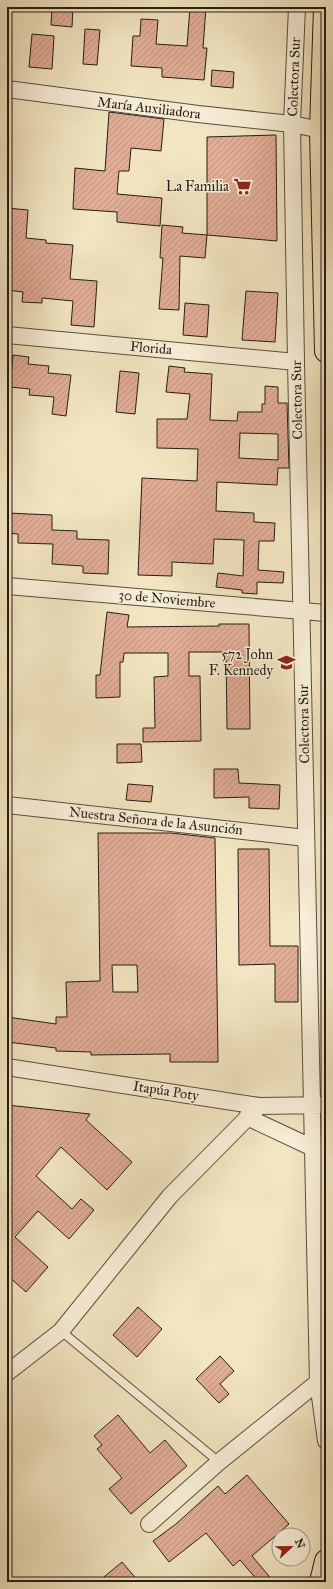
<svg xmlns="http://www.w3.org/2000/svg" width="333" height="1589" font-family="'IM FELL Great Primer',serif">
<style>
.building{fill:url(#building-hatch);stroke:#251d14;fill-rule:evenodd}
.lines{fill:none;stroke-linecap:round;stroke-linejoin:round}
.lane-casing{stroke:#584f3f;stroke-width:10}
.street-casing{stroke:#584f3f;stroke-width:18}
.highway-casing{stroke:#251d14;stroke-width:24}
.lane{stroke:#f7eed7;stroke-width:8}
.street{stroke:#f7eed7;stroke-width:16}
.highway{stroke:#f2e5c1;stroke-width:22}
.labels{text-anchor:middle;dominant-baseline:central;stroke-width:3;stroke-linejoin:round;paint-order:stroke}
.street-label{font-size:14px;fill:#251d14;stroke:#f7eed7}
.poi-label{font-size:14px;fill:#251d14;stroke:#f7eed7;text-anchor:end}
</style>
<defs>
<pattern id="building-hatch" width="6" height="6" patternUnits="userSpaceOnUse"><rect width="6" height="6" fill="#e0ad97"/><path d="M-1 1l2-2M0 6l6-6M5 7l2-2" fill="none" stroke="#c09481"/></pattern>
</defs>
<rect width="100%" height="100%" fill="#f2e5c1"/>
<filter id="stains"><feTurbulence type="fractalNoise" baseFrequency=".005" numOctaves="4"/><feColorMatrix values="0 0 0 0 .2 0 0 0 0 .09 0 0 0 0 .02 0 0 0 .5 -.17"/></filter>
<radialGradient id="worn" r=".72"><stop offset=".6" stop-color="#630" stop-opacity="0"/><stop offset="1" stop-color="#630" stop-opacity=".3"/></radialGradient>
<!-- building -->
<path class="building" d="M52 7H73L72 27 51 25Z
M190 7H206L203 48H207L204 80 162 77V68L131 66 133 36H140L141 19 158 20 156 44 187 46Z
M85 29 100 30 97 65 83 64Z
M32 34 54 36 52 69 29 67Z
M212 70 234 72 233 88 211 86Z
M109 112 164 119 161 151 131 148 129 171H119L117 194 162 198 160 226 117 222V212L73 209 75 168 105 171Z
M276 135 277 241 207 235 205 258 180 256 179 310 159 309 163 258H160L162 225 183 227 182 233 207 235V137Z
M7 208 28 210 26 238 46 240V243L73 245 70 279 97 281 94 327 71 325 73 301 42 298V303L22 302 23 292 7 290Z
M246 291 278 293 275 342 242 340Z
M185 303 209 305 207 337 183 335Z
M13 355 29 357 28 364 49 366 48 373 71 375 66 416 52 414 54 397 29 395 30 389 10 387Z
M169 366 185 368 184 372 212 374 210 420 237 421 238 412H262V404H265V386L278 387V403H287L289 468H278L277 485 217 482 216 511 254 513V522L275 523 274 541H259L258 570 284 572 283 583 257 582V594L242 593V590L216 587 218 573 243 576 244 540 214 539 213 564 172 562V576L138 575 142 478 197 481 198 449 157 448V419H187L190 394 166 392ZM240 433 278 434V460L239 458Z
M120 371 139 373 135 414 116 412Z
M7 513 52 515V530L77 531V539L109 540 108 574 83 573V566L52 564 53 544 18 543V534L7 533Z
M107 612 129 615 127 627 219 626V624H249L250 729H227L226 652H189V676H200L201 741 143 742V728H155L154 677 168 676V653H124L123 662H120V697L96 698V675H100Z
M117 744H141L142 762 117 763Z
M214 769H238L239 783 280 785 279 809 249 808V797L214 798Z
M128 784 153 786 151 802 126 800Z
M98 833H171L215 838 218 1062H170V1054L91 1055V1052L56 1051V1048L7 1042V1017L56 1024V1017H67L66 982 100 981ZM112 965H137L138 992H113Z
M238 849H269L270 946H298V1002H275V964L239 965Z
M7 1105 90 1114 86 1120 132 1162 107 1190 61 1147 36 1176 72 1209 81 1199 94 1210 69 1239 38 1211 15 1237 48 1267 26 1292 7 1275Z
M138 1307 162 1329 137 1357 113 1335Z
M220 1356 234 1371 220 1384 229 1394 219 1403 196 1379Z
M118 1415 150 1453 165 1440 187 1466 131 1514 109 1489 122 1478 97 1449 102 1445 94 1436Z
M247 1475 289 1524 252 1556 274 1582H259L240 1560 233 1566 206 1533 169 1562 153 1541 176 1524 218 1486 225 1494Z
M122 1562 139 1582H98Z"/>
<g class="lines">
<defs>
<path id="lane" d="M61 1331 219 1462"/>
<path id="street" d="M297 7 292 124 296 362 318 1382 326 1441
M7 89 198 114 292 124 321 130
M7 335 296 362
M7 586 326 613
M7 805 306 838
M7 1067 259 1106 326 1105
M247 1117 313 1148
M7 1373 61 1331 170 1196 259 1106
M149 1524 219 1462 318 1382"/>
<path id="highway" d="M325 7 321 130 326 351
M321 1582 326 1561"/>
</defs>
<!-- lane casing -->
<use href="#lane" class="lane-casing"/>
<!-- street casing -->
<use href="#street" class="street-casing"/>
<!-- highway casing -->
<use href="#highway" class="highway-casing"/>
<!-- lane -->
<use href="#lane" class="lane"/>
<!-- street -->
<use href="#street" class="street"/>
<!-- highway -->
<use href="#highway" class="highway"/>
</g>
<!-- icons -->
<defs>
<symbol id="supermarket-bare" viewBox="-9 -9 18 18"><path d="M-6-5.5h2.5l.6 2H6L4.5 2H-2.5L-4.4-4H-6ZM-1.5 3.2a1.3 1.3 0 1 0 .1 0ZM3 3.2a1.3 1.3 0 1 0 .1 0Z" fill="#8f2418" stroke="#f7eed7" stroke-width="2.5" paint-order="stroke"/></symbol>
<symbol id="school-bare" viewBox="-9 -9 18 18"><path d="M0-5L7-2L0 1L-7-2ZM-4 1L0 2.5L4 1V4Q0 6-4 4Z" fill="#8f2418" stroke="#f7eed7" stroke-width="2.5" paint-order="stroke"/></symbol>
</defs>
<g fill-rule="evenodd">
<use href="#supermarket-bare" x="230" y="174" width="25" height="25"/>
<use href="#school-bare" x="274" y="650" width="25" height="25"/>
</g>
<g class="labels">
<!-- street labels -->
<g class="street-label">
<text transform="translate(294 77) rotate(-88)">Colectora Sur</text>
<text transform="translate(149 108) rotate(7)">María Auxiliadora</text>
<text transform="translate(151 348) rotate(5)">Florida</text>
<text transform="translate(297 400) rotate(-91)">Colectora Sur</text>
<text transform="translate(167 599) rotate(5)">30 de Noviembre</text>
<text transform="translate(304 724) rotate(-91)">Colectora Sur</text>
<text transform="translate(156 821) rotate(6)">Nuestra Señora de la Asunción</text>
<text transform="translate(166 1091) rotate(9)">Itapúa Poty</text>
</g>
<!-- poi labels -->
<g class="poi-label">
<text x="229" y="186">La Familia</text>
<text x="273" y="654">572 John<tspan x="273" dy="16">F. Kennedy</tspan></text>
</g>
</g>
<!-- margin -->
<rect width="333" height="1589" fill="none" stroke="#f2e5c1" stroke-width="24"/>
<rect x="8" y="8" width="317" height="1573" fill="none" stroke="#251d14" stroke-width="2"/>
<rect x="12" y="12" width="309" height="1565" fill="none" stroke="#251d14"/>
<!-- north arrow -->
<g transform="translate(291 1547) rotate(68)"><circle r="19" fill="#f7eed7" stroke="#a39a89"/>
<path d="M0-3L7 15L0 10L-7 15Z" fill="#8f2418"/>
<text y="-6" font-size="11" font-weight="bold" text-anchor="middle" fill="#251d14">N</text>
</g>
<rect width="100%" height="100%" filter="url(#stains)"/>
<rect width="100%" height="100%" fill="url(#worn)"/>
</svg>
